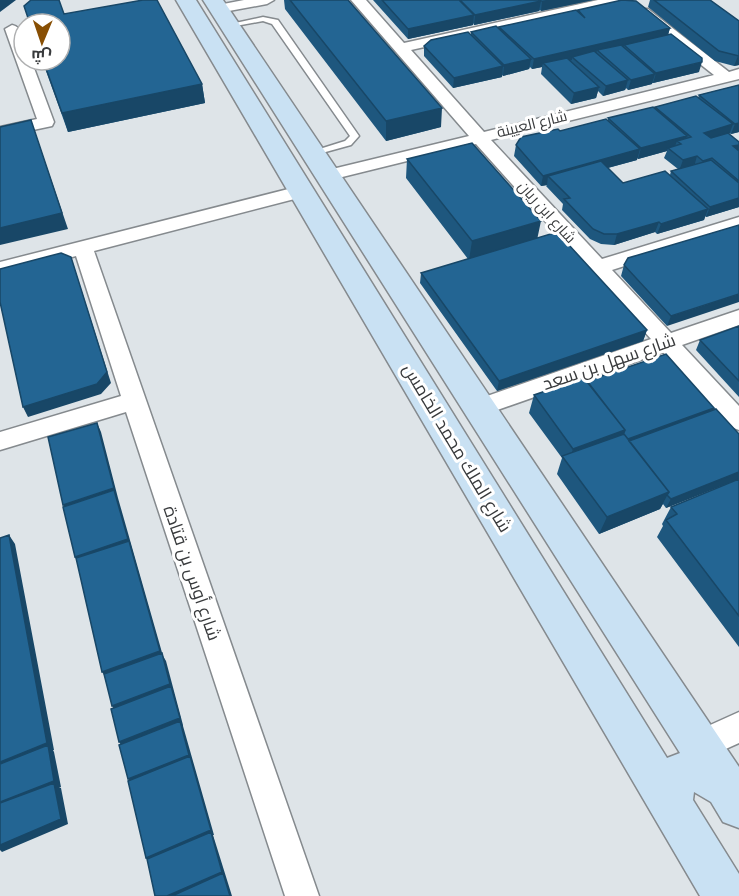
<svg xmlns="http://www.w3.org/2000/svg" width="739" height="896" font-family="Signika,Cairo,sans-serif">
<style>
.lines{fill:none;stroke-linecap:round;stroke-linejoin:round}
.lane-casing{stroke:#858a8e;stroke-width:3}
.street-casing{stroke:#858a8e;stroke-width:3}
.secondary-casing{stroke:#858a8e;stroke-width:3}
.lane{fill:#fff;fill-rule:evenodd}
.street{fill:#fff;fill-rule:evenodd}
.secondary{fill:#c9e1f3;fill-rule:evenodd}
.wall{fill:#1e577e;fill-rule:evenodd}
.shaded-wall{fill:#184767}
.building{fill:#236593;stroke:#184767;stroke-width:1.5}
.labels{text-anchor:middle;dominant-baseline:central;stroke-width:6;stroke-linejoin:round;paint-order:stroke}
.far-street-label{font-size:15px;fill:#383a3c;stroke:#fff}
.street-label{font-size:18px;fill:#383a3c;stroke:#fff}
</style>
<rect width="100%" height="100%" fill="#dee4e8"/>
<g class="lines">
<defs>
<path id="lane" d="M263 17 278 20 359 136 351 145 311 156 307 153 345 141 350 136 272 24 263 21 230 27 226 25Z"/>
<path id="street" d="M244 0H274L267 4 218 13 211 9 213 6Z
M351 0H366L404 43 598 0H624L617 4 411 50 484 132 714 75 638 15 636 12 638 9H648L729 72 739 69V79L491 140 602 259 739 217V229L612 270 671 333 739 310V325L682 345 739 406V430L731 427 663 352 486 414 478 417 470 414 466 408 470 402 651 339 476 144 326 181 320 180 317 176 320 172 469 136Z
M12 25C26 28 24 48 24 60H31L54 122 52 126 0 137V127L37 119 5 29Z
M304 185 310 187 313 191 310 195 94 251 319 896H285L126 412 0 450V432L121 396 76 256 0 276V262Z
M739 712V743L699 761 688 757 684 746 688 735Z"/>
<path id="secondary" d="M176 0H196L667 758 680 753 203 0H223L739 767V828L723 822 711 802 694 792 693 800 739 874V896H700Z"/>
</defs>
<!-- lane casing -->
<use href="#lane" class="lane-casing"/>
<!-- street casing -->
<use href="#street" class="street-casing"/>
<!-- secondary casing -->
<use href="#secondary" class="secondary-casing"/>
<!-- lane -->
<use href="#lane" class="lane"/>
<!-- street -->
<use href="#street" class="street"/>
<!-- secondary -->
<use href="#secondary" class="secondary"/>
</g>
<!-- wall -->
<path class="wall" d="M284 0H348L441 127 386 141 285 9Z
M373 0H593L541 11 540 10 539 11 474 25 473 23V25L408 39Z
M650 0H710L739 21V65L734 66 715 61 648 7Z
M24 6 64 14 202 84 205 103 68 132 42 60H60V24H30Z
M578 10 670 28 668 35 699 72 653 83H652V84L628 90 626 88 625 90 603 96 598 91 596 98 571 104 541 74 542 67 532 69 530 67 529 69 503 76 502 75V77L453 88 424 56V46L471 34V32L499 29V27L577 11Z
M739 85V132L731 134 729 133V134L739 142V207L706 217 705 216 704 220 657 234 655 232 614 245 601 244 590 239 562 210 563 204 546 186 547 185 541 186 514 156 516 145 560 131 608 120V118L655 109V107L698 98 699 95ZM667 151 664 158 678 169 671 171 670 175 623 183 608 168 637 160V158L638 159Z
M407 159 538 238 647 330 643 341 497 391 420 283 421 273 468 259 406 178Z
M739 225 667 326 621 276 624 265Z
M739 326V397L696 350 700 340Z
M587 381 714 408 713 410 739 434V647L657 537 663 526 662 524 671 507 736 480 666 508 663 504 660 509 599 534 557 474 562 458 529 413 534 395Z"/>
<!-- shaded-wall -->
<path class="shaded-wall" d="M0 0H16L0 12Z
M546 0H593L541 11 542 1Z
M541 1 539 11 474 25 475 15Z
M474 15 473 25 408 39V29Z
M670 28 667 38 624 45 623 48 597 50 596 55 572 57V60L546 66 543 63 542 67 532 69 534 59Z
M738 56H739V65L734 66Z
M531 59 529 69 503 76 504 65Z
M702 62 699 72 653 83 656 73Z
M503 66 502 77 453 88 454 78Z
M655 74 652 84 628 90 631 80Z
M628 80 625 90 603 96 606 86Z
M202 84 205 103 68 132 62 113Z
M599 87 596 98 571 104 574 93Z
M442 108 441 127 386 141V121Z
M739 123V132L731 134 735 124Z
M733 124 729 135 701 143 704 133Z
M36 135 68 229 0 245V228Z
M687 136 683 146 677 141 674 149 668 148 667 151 638 159 641 148Z
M739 145V150L737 154 733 146Z
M640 149 637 160 555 182 548 176 547 185 541 186 543 176Z
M697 156 694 167 679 171 683 160Z
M739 198V207L706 217 710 207Z
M708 209 704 220 657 234 661 224Z
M541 221 537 240 469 260 472 241Z
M659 222 655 232 614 245 617 234Z
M71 257 111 383 101 394 28 417 23 407Z
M739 294V302L667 326 671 316Z
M647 330 643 341 497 391 499 381Z
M714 408 709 418 630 447 626 440Z
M97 423 101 432 118 498 163 656 166 661 183 725V726L214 835H213L232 896H167L151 862 146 858 133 785 128 779 124 749 119 742 117 713 112 706 107 679 102 672 80 566 75 557 68 514 63 505Z
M625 430 618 448 568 464 573 449Z
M739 472V479L666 508 671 499Z
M669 492 660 509 599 534 607 517Z
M9 535 15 544 54 750H53L54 752 61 787H59L61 788 68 824 2 852 0 850V762Z"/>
<!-- building -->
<path class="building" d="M31 0H59L64 14 143 0H157L202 84 62 113 43 60H60V24H30L24 6Z
M290 0H348L442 108 386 121Z
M382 0H459L474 15 408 29Z
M460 0H540L541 1 475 15Z
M622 0 636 1 670 28 534 59 499 27 576 10 585 18 578 10Z
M654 0H710L739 21V56L719 51Z
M496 26 531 59 504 65 471 32Z
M468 32 503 66 454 78 424 46 431 40Z
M671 34 702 58V62L656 73 624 45Z
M621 45 655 74 631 80 597 50Z
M594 51 628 80 606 86 572 57Z
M567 58 599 87 574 93 543 63Z
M739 85V123L735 124 699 95Z
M696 96 733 124 704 133 711 138 728 133 739 142V145L733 146 739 151V181L712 158 703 161 697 156 683 160 668 148 681 144 677 141 691 137 655 107Z
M653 107 687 136 641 148 608 118Z
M606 119 640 149 543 176 516 145 521 137 558 129 560 131Z
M31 120 62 213 0 228V127Z
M472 143 541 221 472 241 407 159Z
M711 160 739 183V198L710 207 671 171Z
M601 161 623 183 665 171 708 209 661 224 659 222 617 234H604L593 229 564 199 570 198 548 176Z
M739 225V294L671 316 624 265 628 258Z
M557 232 647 330 499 381 421 273Z
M61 253 71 257 107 372 97 384 23 407 0 302V269Z
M739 326V381L700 340Z
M666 354 714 408 628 439 624 434 623 435 625 430 587 381Z
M584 378 625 430 573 449 534 395Z
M716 409 739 434V472L671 499 667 495 669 492 629 441Z
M97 423 114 488 63 505 48 437Z
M624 434 669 492 607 517 562 456Z
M739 479V616L666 520 677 514 671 507Z
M114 490 128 539 75 557 63 507Z
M9 535 47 743 0 762V538Z
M129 541 160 651 102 672 76 558Z
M162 653 170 684 112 706 104 674Z
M171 686 180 718 119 742 111 709Z
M180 721 189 755 128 779 119 745Z
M48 745 54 781 0 802V764Z
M190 756 211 830 146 858 128 781Z
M54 783 61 819 0 845V803Z
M211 832 222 872 167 896H155L147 859Z
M223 873 230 896H172Z"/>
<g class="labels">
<!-- far-street labels -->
<g class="far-street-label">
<text transform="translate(532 124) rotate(-14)">شارع العيينة</text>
<text transform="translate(547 212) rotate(48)">شارع ابن ريان</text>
</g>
<!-- street labels -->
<g class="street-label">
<text transform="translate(609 362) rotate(-19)">شارع سهل بن سعد</text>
<text transform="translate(457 448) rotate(59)">شارع الملك محمد الخامس</text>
<text transform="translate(192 573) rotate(71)">شارع أوس بن قتادة</text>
</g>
</g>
<!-- north arrow -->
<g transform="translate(42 42) rotate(182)"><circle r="28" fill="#ffffff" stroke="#afb0b1" stroke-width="1.5"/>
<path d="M0-4.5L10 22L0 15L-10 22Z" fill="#884f04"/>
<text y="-9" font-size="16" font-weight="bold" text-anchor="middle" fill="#383a3c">ش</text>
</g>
</svg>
